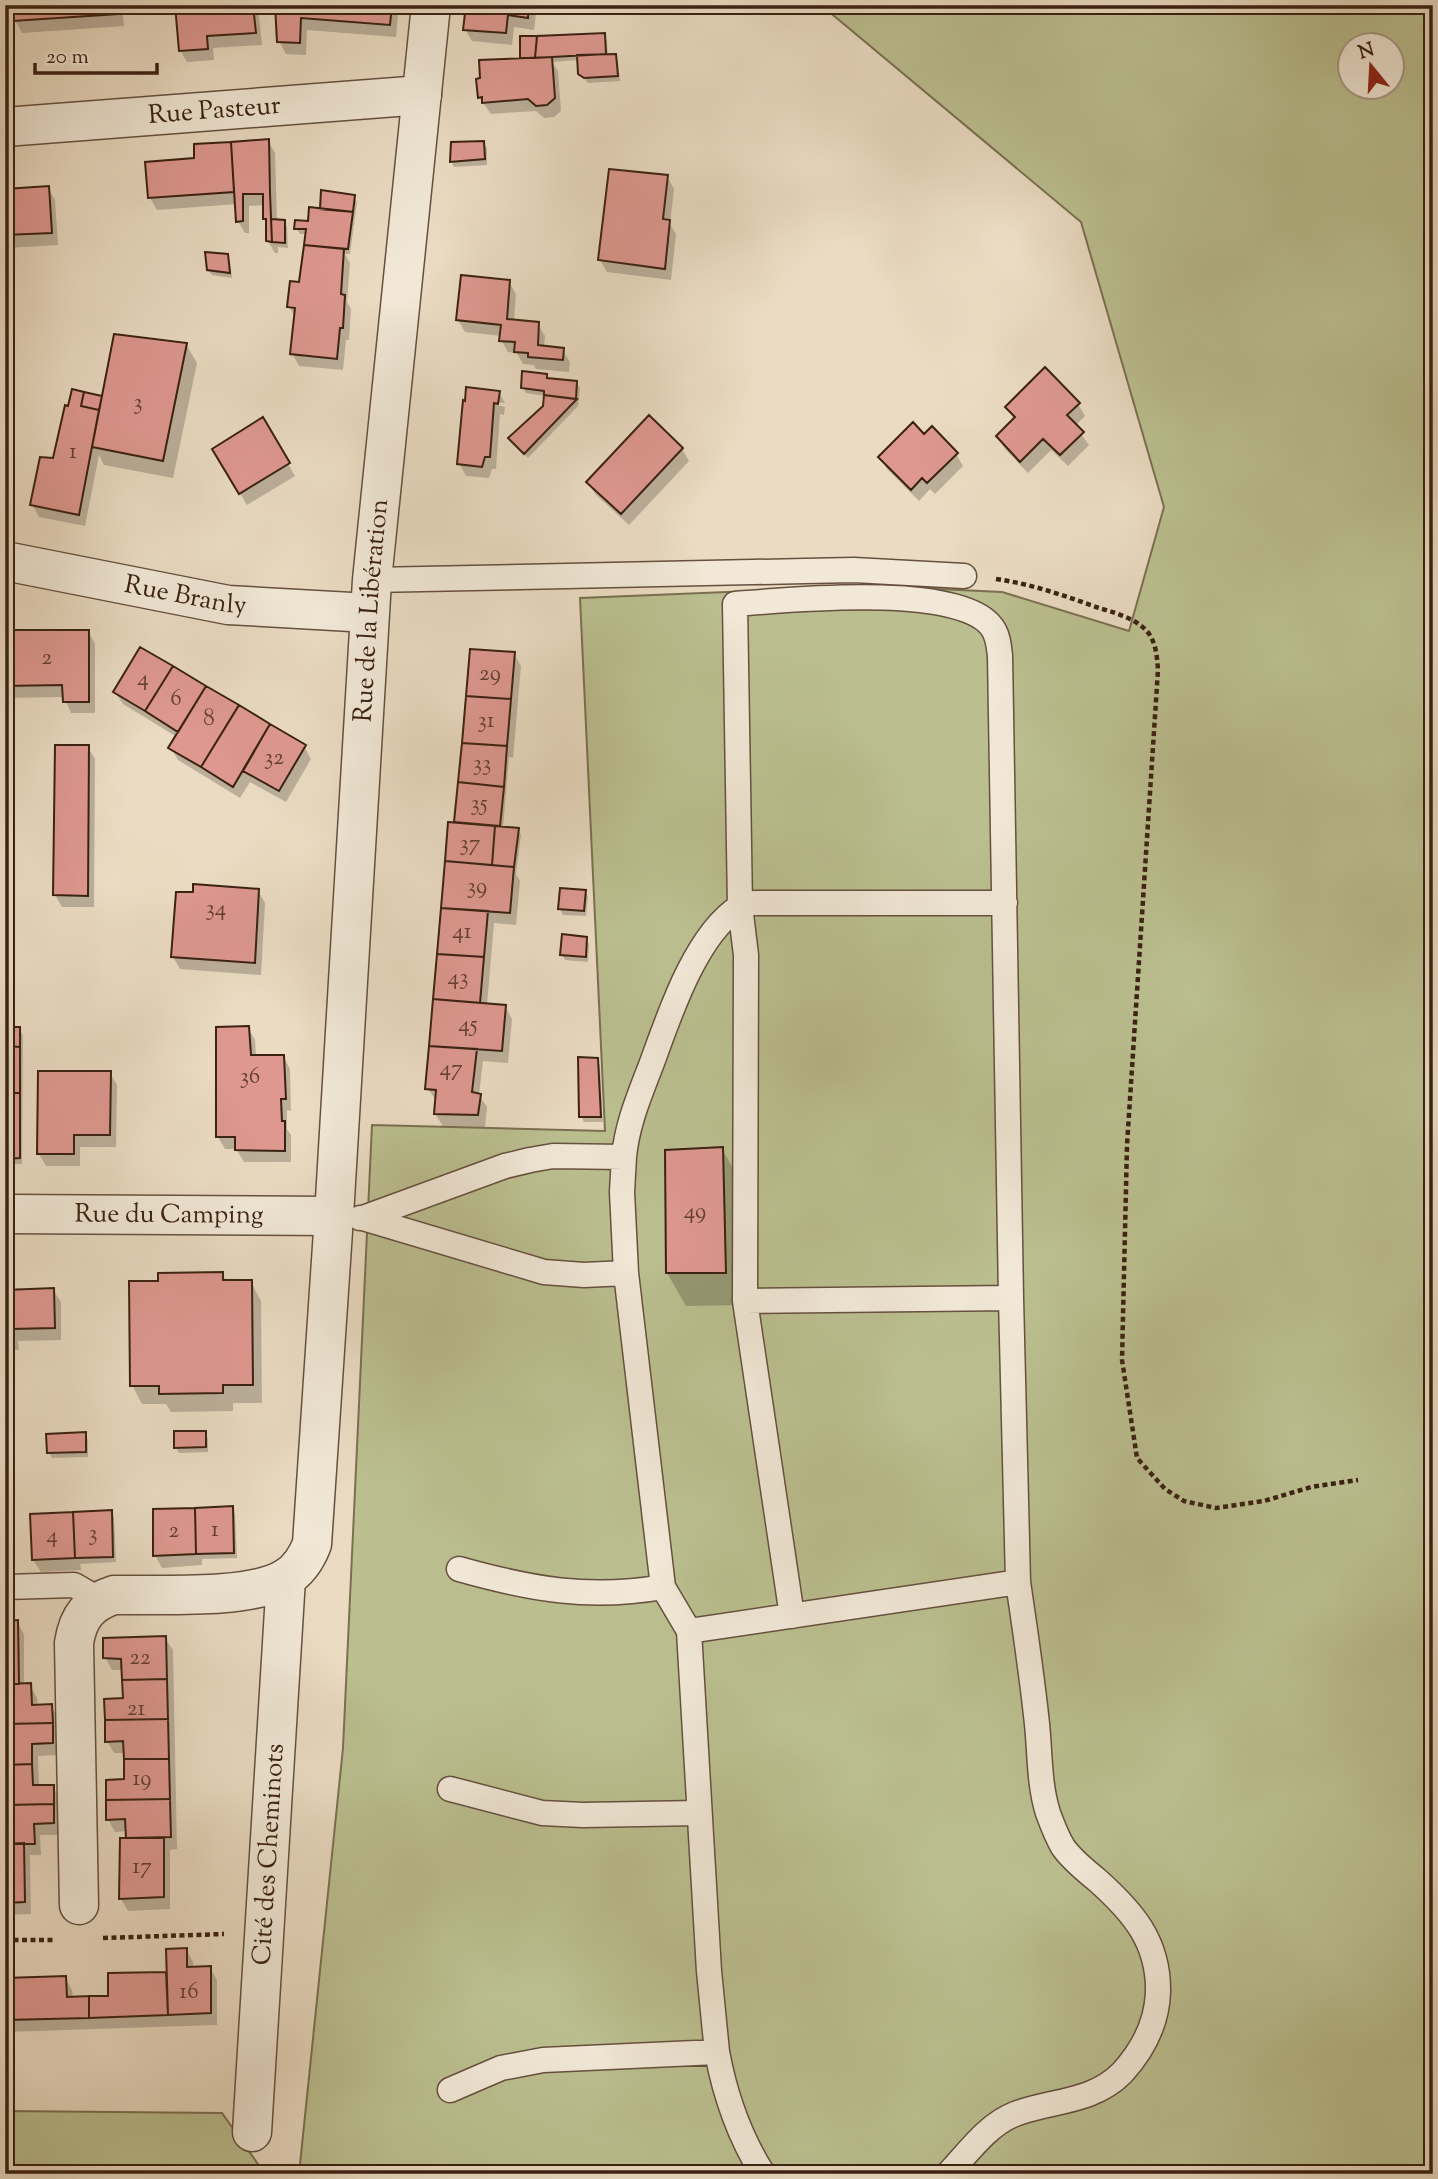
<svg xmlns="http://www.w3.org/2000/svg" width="1438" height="2179" font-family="'Sorts Mill Goudy',serif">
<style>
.green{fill:#bbbf90;stroke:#7a7051;stroke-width:2;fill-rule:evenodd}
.shadow{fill:#0003}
.building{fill:#de9890;stroke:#3a2112;stroke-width:2}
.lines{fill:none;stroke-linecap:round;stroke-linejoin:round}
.service-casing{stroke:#66503e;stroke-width:27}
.minor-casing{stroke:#66503e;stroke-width:41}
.path{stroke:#3a2112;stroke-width:4.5;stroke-dasharray:5 3.5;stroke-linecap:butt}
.service{stroke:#f1e8d7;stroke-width:24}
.minor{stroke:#f1e8d7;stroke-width:38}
.labels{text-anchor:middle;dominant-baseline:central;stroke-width:5;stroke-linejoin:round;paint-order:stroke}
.number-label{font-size:23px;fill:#633f32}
.street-label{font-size:26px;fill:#3a2112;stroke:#f1e8d7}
</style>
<rect width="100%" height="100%" fill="#eadbc2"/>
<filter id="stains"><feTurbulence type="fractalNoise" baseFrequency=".00286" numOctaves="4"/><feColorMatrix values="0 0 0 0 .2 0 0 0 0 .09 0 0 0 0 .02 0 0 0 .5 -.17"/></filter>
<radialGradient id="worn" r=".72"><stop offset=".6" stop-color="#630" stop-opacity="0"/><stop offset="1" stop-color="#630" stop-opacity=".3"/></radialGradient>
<!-- green -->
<path class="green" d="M821 5H1433V2174H299L343 1748 372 1125 605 1131 580 598 874 586 1002 592 1129 631 1164 507 1081 222ZM1350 46H1392V88H1350Z
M5 2111 222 2113 265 2174H5Z"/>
<!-- shadow -->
<path class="shadow" d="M14 5H122L124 26 22 33 15 20Z
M177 5H258L262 45 213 48 214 60 187 62 180 50Z
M276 5H394L398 14 396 37 307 30 306 55 286 54 279 41Z
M468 5H537L534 30 514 27 512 45 472 41 465 29Z
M604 35 607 41 608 56 615 55 618 61 620 81 588 83 580 73 579 60 552 62 558 71 561 111 554 117 544 118 536 111 491 114 479 97 523 60 522 58Z
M268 141 275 153 277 221 284 222 287 227 288 248 278 247V253H275L268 241V224L265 219V205L249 206V233H245L238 221 237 204 157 210 150 198 195 160 196 146Z
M483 143 487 148V165L454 167 451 161Z
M667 176 674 189 670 224 676 234 671 280 607 272 600 260Z
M48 188 55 200 58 245 5 248V191Z
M354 197 357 202 350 254H345L350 263 347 302 351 309 349 340H346L343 370 299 366 292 353 296 319 289 306 301 284 307 234H300L296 228 309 222 322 211Z
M227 256 230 262 232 278 212 275 208 270Z
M509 282 516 294 514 321 538 324 545 336 544 348 562 349 570 362 569 372 536 369 534 365 523 364 517 353 508 352 501 340 502 336 465 332 458 320Z
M186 344 197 363 173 478 104 465 99 455 85 526 39 517 32 504 54 460 70 408 103 397Z
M548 380 576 382 580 388 578 406 528 458 511 439 545 407V396L526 393 523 388Z
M468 389 499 393 505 403 487 401V403L505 407 504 415 500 414 496 469H492L489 478 466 476 459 463 464 402 466 403Z
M1078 404 1085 416 1075 426 1089 445 1068 466 1051 450 1028 473 1005 449 998 437 1014 420 1007 407Z
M262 420 295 476 247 505 214 449Z
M924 436 956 454 963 466 935 494 930 489 919 501 887 469 880 457Z
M682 449 689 461 629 525 595 494 588 482Z
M88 631 95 644V713H71L64 697 5 698V632Z
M141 650 304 746 311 759 286 802 250 782 240 798 178 760 171 748 177 737 123 704 115 692Z
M514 654 521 666 513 758 509 757 503 828 518 829 521 835 516 874 520 881 516 925 494 923 487 1005 505 1006 512 1019 508 1063 483 1061 479 1095 487 1107 485 1127 443 1126 435 1114 437 1101 427 1088 450 824H456L463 744Z
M88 747 95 759 94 907H62L55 895Z
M5 788 14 803V871H5Z
M258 891 265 903 261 975 180 969 173 957Z
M585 891 588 897 586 916 563 915 560 909Z
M586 938 589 944 588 962 565 960 562 954Z
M5 1005H8L11 1011V1029H19L23 1035 22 1164H5Z
M248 1028 255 1040 256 1056H283L290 1069 291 1111 287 1110V1129L291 1135V1162H244L236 1149H225L218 1137Z
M597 1060 600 1066 603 1122H584L581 1116Z
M110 1073 117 1085 116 1147H80V1166H46L39 1154Z
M722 1149 741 1182 744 1305 686 1306 667 1273V1152Z
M222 1274 227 1282H251L261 1301 262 1403H233V1411L171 1412 166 1404H142L132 1385 160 1282Z
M53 1290 61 1302V1340L18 1341 19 1350H12V1366H5V1292Z
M205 1433 208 1439V1452L179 1453 176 1447Z
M85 1434 88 1440V1457L52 1458 49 1452Z
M232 1508 235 1514 237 1558 202 1559V1565L162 1568 155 1555Z
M111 1512 114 1518 116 1562 80 1564 81 1570 41 1572 33 1560Z
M5 1622H17L24 1634V1685H30L37 1698 38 1706H51L58 1718 59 1755 38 1756 39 1787H53L60 1799V1835H40L41 1855H30L31 1914 5 1915Z
M165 1638 173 1650 177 1849 170 1850V1909L128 1911 121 1899 127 1831 115 1832 108 1819 126 1781 125 1753H114L107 1741 125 1700 123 1670H112L105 1657Z
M186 1949 193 1962V1968H210L217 1980V2025L5 2032V1957L10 1966 11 1980 65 1978 72 1990 73 1998 110 1997 109 1975 168 1973Z"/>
<!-- building -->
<path class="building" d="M12 5H117L118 14 13 21Z
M175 5H253L256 33 207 36 208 49 179 51Z
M275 5H392L390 25 301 18 300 43 277 42Z
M466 5H529L528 18 508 15 506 33 463 30Z
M605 33 606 54 535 58 537 36Z
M520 36H537L535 58H520Z
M616 54 618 76 584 78 578 74 577 55Z
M552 57 555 98 547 105 536 106 528 99 482 103V97L478 98 476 79 480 78 479 60Z
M269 139 270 193 272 242 266 241V219H263V194H243V221L236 222 231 142Z
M484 141 485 159 450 162 451 142Z
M231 142 234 192 148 198 145 162 194 158V144Z
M609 169 668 175 663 219 670 220 665 269 598 260Z
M49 186 52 233 5 235V189Z
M321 190 355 195 353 212 320 209Z
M309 207 353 212 348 249 304 245 306 229H294L295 220 308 221Z
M271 219 285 220V243L272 242Z
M304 245 344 249 341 294 345 295 343 328H340L337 359 290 354 295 308 287 307 290 281 299 282Z
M205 252 228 254 230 273 207 270Z
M461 275 510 280 507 319 539 322 538 345 564 348 563 360 528 357V353L514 352 515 342 499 341 501 325 456 320Z
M114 334 187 343 163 461 92 447Z
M1045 367 1080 403 1067 415 1084 432 1060 455 1043 439 1020 462 996 436 1015 417 1005 407Z
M522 371 547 374V378L577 381 576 399 544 395V391L521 388Z
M466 387 500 391 498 404 494 403 490 457H485L482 467 457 464 463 400 465 401Z
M72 389 84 392 81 406 99 410 79 515 30 505 40 457 53 458 65 405 68 406Z
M84 392 102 396 99 410 81 406Z
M544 395 577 399 524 454 508 438 543 406Z
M649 415 683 448 621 514 586 482Z
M263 417 290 463 239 494 212 449Z
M913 422 924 434 932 426 958 453 927 483 922 478 911 490 878 457Z
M5 630H89V702H63L62 685 5 686Z
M140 647 173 666 145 711 113 692Z
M470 649 515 652 511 699 466 696Z
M173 666 206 686 178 732 145 711Z
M206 686 239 705 201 767 168 748Z
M466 696 511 699 507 746 462 743Z
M239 705 270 724 233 787 201 767Z
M270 724 306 745 279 791 243 771Z
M462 743 507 746 504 787 458 782Z
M55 745H89L88 896 53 895Z
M458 782 504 787 500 826 454 822Z
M448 822 495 826 492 865 445 861Z
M495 826 519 828 514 867 492 865Z
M445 861 514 867 510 913 441 908Z
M193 884 259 889 255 963 171 957 176 892H193Z
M560 888 586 890 584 911 558 909Z
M441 908 488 911 484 957 437 954Z
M562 934 587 937 586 957 560 955Z
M437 954 484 957 480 1003 433 999Z
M433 999 506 1005 502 1051 429 1046Z
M249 1026 251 1055H284L286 1099H281L282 1121H285V1151L235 1150V1137H216V1027Z
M5 1027H20V1047L5 1046Z
M5 1046 20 1047V1093H5Z
M429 1046 477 1049 472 1092 481 1094 478 1115 434 1114 436 1090 425 1089Z
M578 1057 598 1058 601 1117H579Z
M38 1071H111L110 1135H74V1154H37Z
M5 1093H20V1158L5 1159Z
M723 1147 726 1273H666L665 1150Z
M223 1272V1280H252L253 1385H223V1393L159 1394V1386H130L129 1281H158V1273Z
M54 1288 55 1328 12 1329 13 1339H6L5 1354V1290Z
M174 1431H206V1447L174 1448Z
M86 1432V1452L47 1453 46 1434Z
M233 1506 234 1553 196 1554 195 1508Z
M195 1508 196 1554 153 1556V1509Z
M112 1510 113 1557 75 1558 73 1512Z
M73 1512 75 1558 32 1560 30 1514Z
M18 1620 19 1684H5V1621Z
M166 1636 167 1679 122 1680 121 1659 103 1658V1638Z
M167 1679 168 1719 105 1720 104 1699 123 1698 122 1680Z
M31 1683 32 1705 52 1704 53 1723 5 1724V1684Z
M168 1719 169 1759H124L123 1741 105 1742V1720Z
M53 1723V1743L32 1744V1764L5 1765V1724Z
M124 1759H169L170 1799 106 1800V1780L124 1779Z
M32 1764 33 1785H54V1804L5 1805V1765Z
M170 1799 171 1837 126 1838 125 1819 106 1820V1800Z
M54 1804V1823L34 1824 35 1844H5V1805Z
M120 1838H164V1897L119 1899Z
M24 1843 25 1902 5 1903V1844Z
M187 1948V1967L211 1966V2013L168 2015 166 1949Z
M166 1972 168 2015 89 2018V1996H108V1973Z
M66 1976 67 1997 89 1996V2018L6 2020 5 1978Z"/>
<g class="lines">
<defs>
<path id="service" d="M372 580 805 571 854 570 964 576
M624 1157 622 1192 626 1273
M360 1218H363L505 1166 530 1160 553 1156 624 1157C627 1123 641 1092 653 1060 670 1013 696 935 739 907 743 904 749 904 754 903H1005
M363 1218 544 1272 584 1275 626 1273 663 1587 689 1631 709 1971 717 2052 543 2060 501 2068 450 2090
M745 1301 1011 1298
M459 1569C530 1589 589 1600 663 1587
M5 1587 74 1585 100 1600
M689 1631 1018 1582 1011 1298 1000 656C999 646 998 634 991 626 957 583 788 600 735 604L740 906 746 955 745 1301 792 1616
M450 1789 542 1813 583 1815 699 1813
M717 2052C725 2095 739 2136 763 2174
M948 2174C968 2153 987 2125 1015 2114 1052 2100 1092 2103 1122 2073 1142 2051 1157 2023 1158 1992 1159 1942 1133 1912 1097 1880 1085 1870 1072 1860 1063 1847 1057 1837 1052 1824 1048 1813 1039 1785 1040 1753 1037 1724 1032 1676 1025 1629 1018 1582"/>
<g id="minor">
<path id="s1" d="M5 127 422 95"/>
<path id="s2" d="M5 561 228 605 369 613"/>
<path id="s3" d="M5 1214 334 1216"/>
<path id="s4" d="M79 1905 74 1643C78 1617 89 1603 114 1595 158 1594 250 1600 286 1578 299 1570 307 1557 312 1544L334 1216 372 580 431 5"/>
<path id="s5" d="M252 2132 286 1578"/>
</g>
</defs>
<!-- service casing -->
<use href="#service" class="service-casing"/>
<!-- minor casing -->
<use href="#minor" class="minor-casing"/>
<!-- path -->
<path class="path" d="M996 579C1031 584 1063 595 1096 607 1112 612 1132 617 1145 629 1156 640 1157 656 1158 670L1127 1145 1122 1360 1137 1458 1165 1489 1184 1501 1216 1508 1264 1501 1311 1487 1358 1480
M103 1938 224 1934
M5 1940H56"/>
<!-- service -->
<use href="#service" class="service"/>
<!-- minor -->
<use href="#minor" class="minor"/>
</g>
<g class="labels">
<!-- number labels -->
<g class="number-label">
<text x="138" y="403">3</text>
<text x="73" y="452">1</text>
<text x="47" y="658">2</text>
<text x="490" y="674">29</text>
<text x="143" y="679">4</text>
<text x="176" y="699">6</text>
<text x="209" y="719">8</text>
<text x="486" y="721">31</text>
<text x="274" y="758">32</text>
<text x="482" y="764">33</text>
<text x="479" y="804">35</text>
<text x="470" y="844">37</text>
<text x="477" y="887">39</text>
<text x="216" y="909">34</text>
<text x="462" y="932">41</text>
<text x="458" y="978">43</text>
<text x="468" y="1025">45</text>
<text x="451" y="1069">47</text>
<text x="250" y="1077">36</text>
<text x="695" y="1212">49</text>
<text x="215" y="1530">1</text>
<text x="174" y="1531">2</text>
<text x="93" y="1534">3</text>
<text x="52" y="1536">4</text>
<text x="140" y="1658">22</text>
<text x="136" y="1709">21</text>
<text x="142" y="1779">19</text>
<text x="142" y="1867">17</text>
<text x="189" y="1992">16</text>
</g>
<!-- street labels -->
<g class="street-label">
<text stroke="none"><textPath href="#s1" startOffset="210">Rue Pasteur</textPath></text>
<text stroke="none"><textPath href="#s2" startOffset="184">Rue Branly</textPath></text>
<text stroke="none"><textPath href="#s4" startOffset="1482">Rue de la Libération</textPath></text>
<text stroke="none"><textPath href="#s3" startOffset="164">Rue du Camping</textPath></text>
<text stroke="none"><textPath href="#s5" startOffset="278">Cité des Cheminots</textPath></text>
</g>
</g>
<!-- margin -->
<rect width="1438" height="2179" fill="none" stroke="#eadbc2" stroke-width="28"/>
<rect x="7" y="7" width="1424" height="2165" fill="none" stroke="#3a2112" stroke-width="3.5"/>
<rect x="14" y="14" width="1410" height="2151" fill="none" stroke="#3a2112" stroke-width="2"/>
<!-- north arrow -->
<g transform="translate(1371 66) rotate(342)"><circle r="33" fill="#f1e8d7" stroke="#a89888" stroke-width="2"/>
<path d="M0-5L12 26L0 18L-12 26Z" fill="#8f2418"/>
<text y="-10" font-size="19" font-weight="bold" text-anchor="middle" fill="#3a2112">N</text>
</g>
<!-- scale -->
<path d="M35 63v10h122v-10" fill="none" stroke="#3a2112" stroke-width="3.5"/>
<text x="46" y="63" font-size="21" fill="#3a2112" stroke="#f1e8d7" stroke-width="5" paint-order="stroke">20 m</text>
<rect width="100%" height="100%" filter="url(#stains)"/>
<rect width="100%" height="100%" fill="url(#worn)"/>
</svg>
